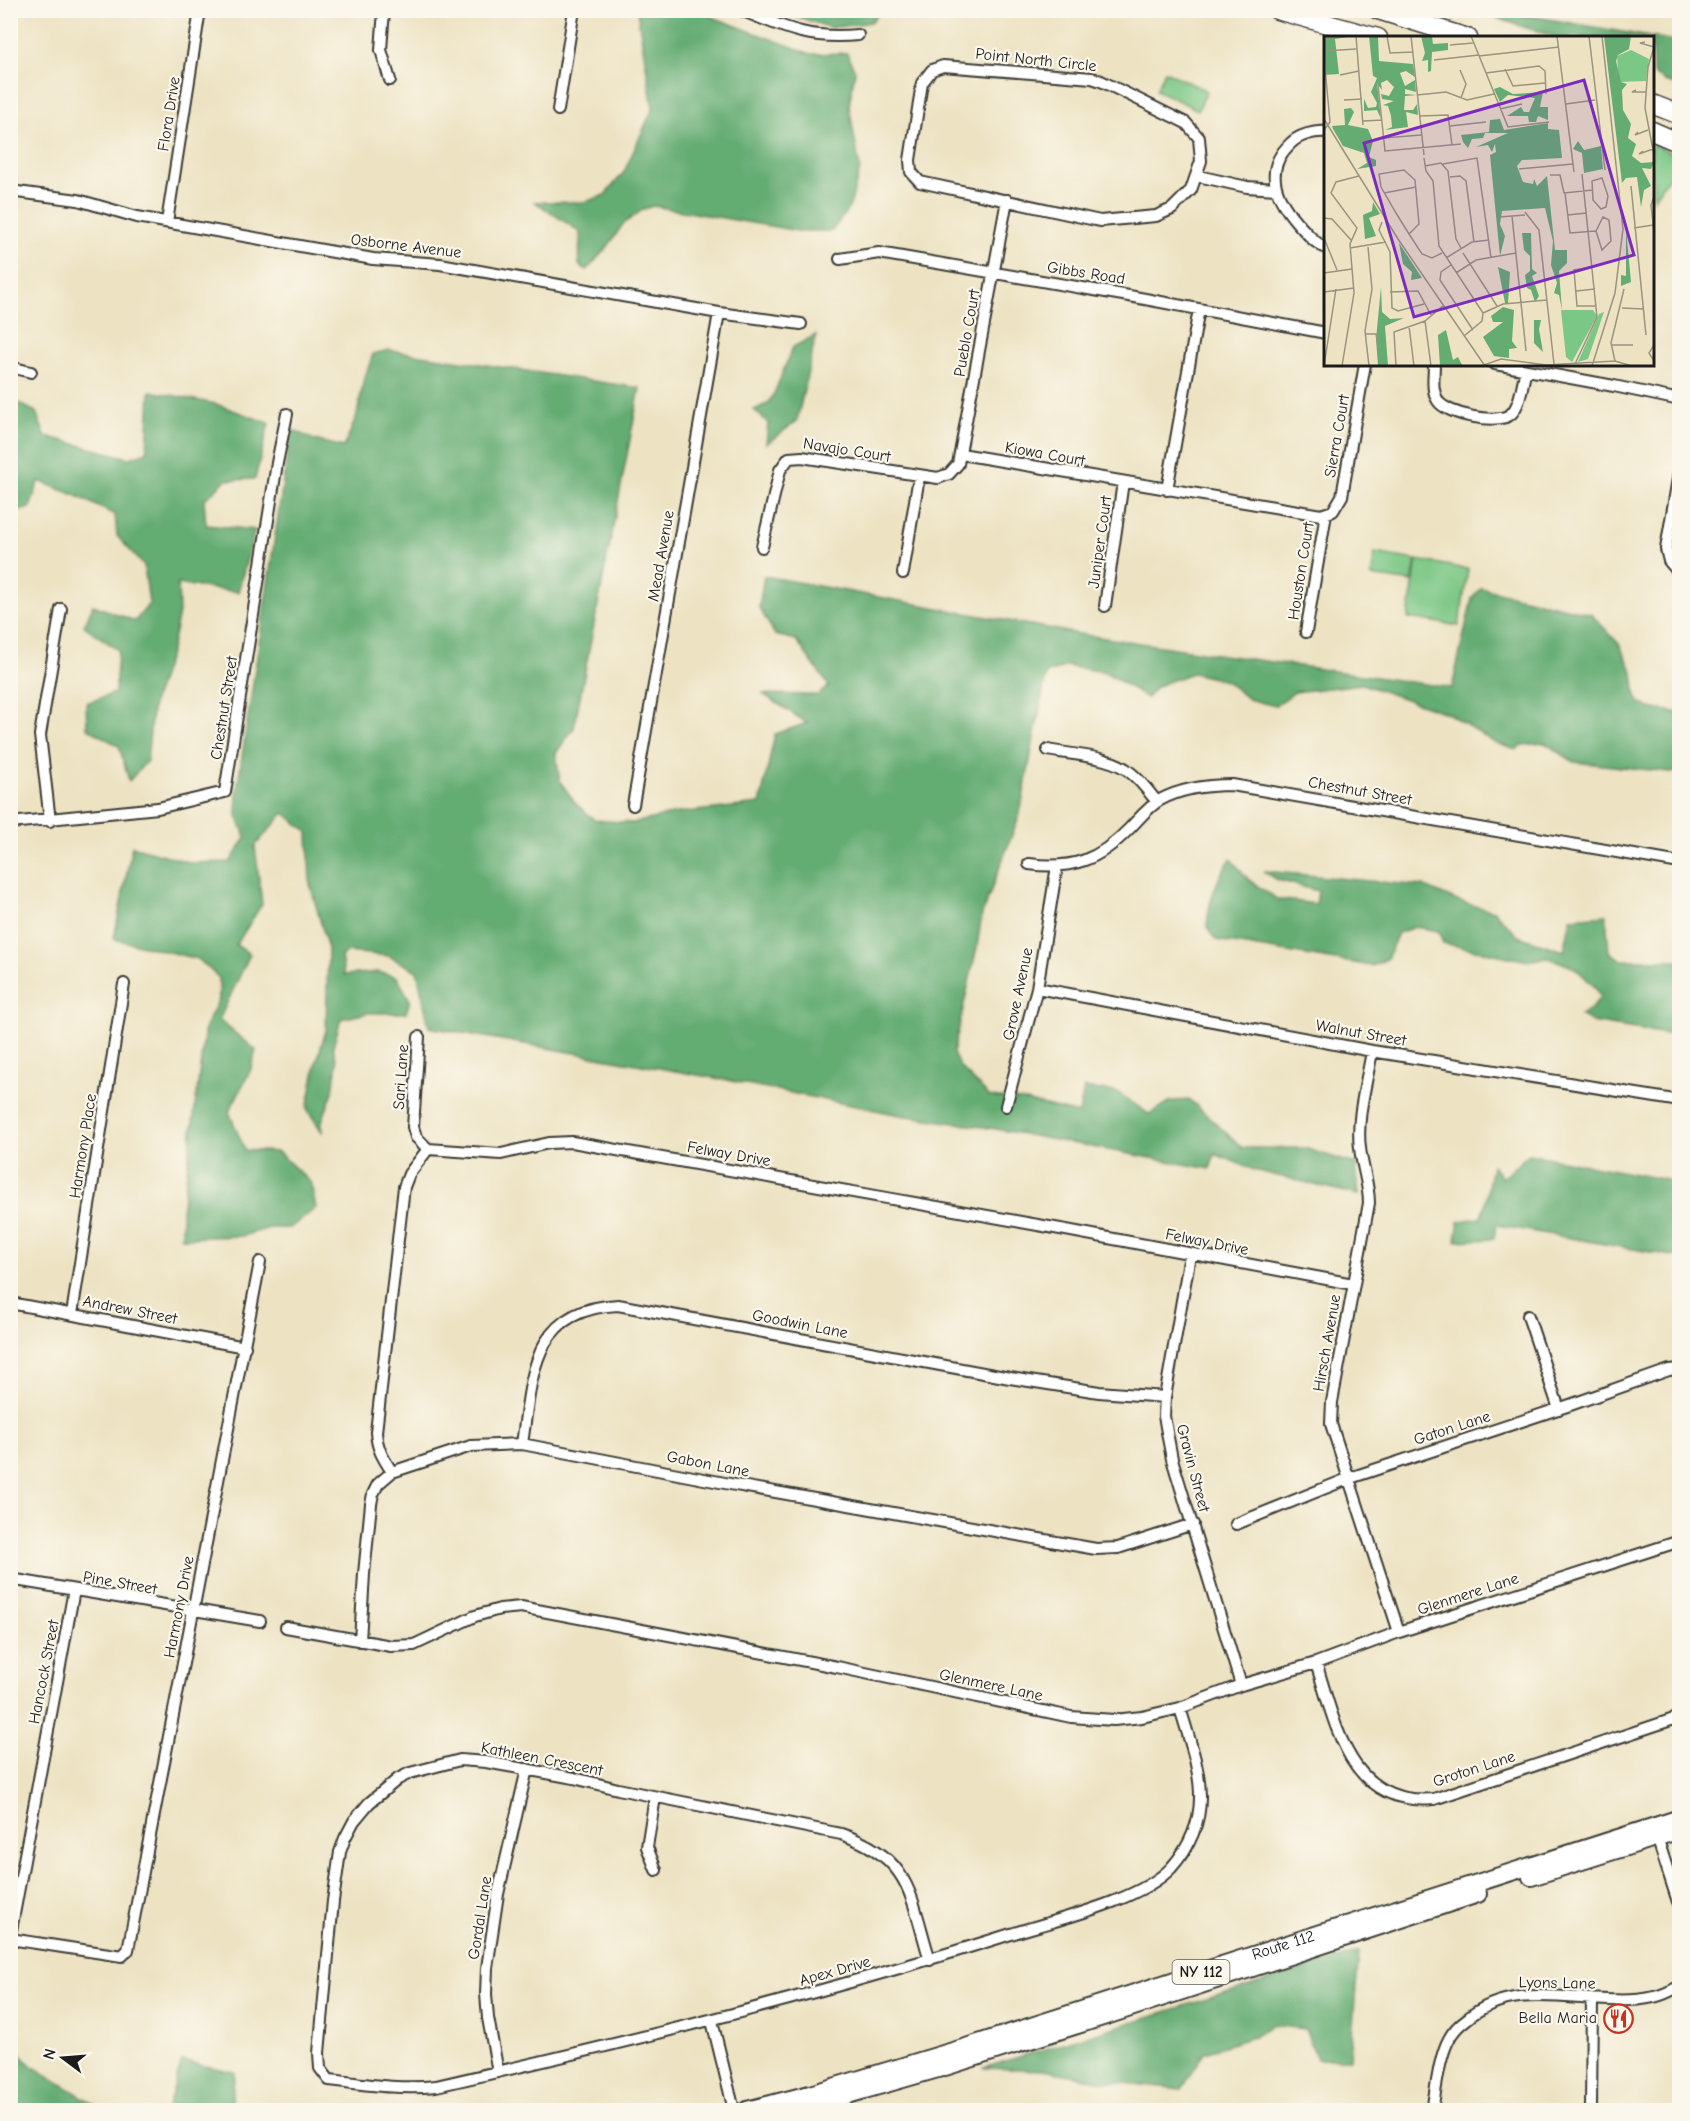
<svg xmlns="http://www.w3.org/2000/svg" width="1690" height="2121" font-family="'Comic Neue',sans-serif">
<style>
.green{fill:#7bc785;stroke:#4c7250;stroke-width:1.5}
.forest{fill:#64ac72;stroke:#406447;stroke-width:1.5}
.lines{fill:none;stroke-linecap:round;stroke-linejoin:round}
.minor-casing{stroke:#3b3a35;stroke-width:14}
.primary-casing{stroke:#3b3a35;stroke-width:20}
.trunk-casing{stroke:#3b3a35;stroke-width:21}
.minor{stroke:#fff;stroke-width:10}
.primary{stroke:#fff;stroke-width:16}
.trunk{stroke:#fff;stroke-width:18}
.labels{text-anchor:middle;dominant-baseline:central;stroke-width:4.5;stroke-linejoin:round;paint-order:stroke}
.shield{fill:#fbf7ec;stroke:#5f5e5a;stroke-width:1.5}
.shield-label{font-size:15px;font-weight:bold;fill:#1c1c1c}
.street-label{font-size:16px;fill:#1c1c1c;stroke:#fbf7ec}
.poi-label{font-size:16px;fill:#1c1c1c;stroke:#fbf7ec;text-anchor:end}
.inset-road{fill:none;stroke:#999380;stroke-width:1.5}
.view{fill:#7b2cbf;fill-opacity:0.15;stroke:#7b2cbf;stroke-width:3}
.inset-edge{fill:none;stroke:#1c1c1c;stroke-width:3}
</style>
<rect width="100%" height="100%" fill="#fbf7ec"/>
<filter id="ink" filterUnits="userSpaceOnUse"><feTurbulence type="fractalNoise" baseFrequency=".0167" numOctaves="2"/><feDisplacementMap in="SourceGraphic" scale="12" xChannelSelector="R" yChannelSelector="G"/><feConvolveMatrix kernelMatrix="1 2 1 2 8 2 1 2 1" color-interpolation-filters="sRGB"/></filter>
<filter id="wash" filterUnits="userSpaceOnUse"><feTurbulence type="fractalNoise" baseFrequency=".008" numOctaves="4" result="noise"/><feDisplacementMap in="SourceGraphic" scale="24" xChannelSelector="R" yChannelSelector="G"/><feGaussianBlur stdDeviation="1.35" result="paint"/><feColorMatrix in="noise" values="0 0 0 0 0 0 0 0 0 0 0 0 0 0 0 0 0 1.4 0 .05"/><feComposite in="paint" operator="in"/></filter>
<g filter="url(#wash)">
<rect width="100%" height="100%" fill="#ede3c3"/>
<!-- green -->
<path class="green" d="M1165 71 1207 91 1198 110 1156 90Z
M1652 144 1680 156 1679 171 1670 175 1653 199Z
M1375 553 1416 560 1412 582 1371 576Z
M1417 560 1468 569 1459 626 1408 618Z"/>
<!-- forest -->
<path class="forest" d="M637 11H697L811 54 847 53 855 71 849 106 860 169 850 206 832 231H798L653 206 644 209 623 224 609 245 587 270 579 265 580 232 535 202H585L605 195 624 172 653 108Z
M779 11 881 10V11L871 22 831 28Z
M1475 11H1502L1679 42V85L1670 84 1653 74 1652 38 1555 37Z
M816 335 797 421 766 444 768 423 754 410 767 404 773 396 793 347Z
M389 350 640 388 574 728 556 753 560 781 576 804 595 820 633 823 677 813 760 804 775 734 807 723 763 694 818 695 829 686 796 640 775 635 759 607 764 576 1085 635 1452 688 1472 598 1481 588 1591 614 1619 644 1633 672 1636 696 1640 703 1650 708 1679 713V773L1574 762 1545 743 1522 745 1516 750 1495 743 1449 714 1362 684 1295 692 1275 706 1248 699 1226 681 1192 673 1157 686 1147 698 1105 672 1066 666 1046 674 1020 814 982 914 977 947 953 1053 960 1067 990 1097 1021 1100 1079 1114 1084 1088 1117 1092 1149 1114 1171 1101 1190 1100 1243 1148H1304L1356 1164 1359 1195 1257 1171 1215 1154 1210 1169 990 1128 900 1115 731 1081 429 1027 417 971 389 956 348 952 341 956 344 975 378 972 397 977 410 1000 406 1013H368L341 1019 333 1046 337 1062 333 1092 322 1121 323 1133 307 1109 317 1060 326 1030 328 949 310 884 308 832 284 813 255 846 262 904 236 945 250 954 219 1020 256 1050 251 1069 229 1112 245 1150 278 1152 311 1183 316 1208 290 1228H270L242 1236 182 1238V1211L205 1027 219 999V978L198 959 114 939 132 846 192 863 230 862 246 838 237 816V790L291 429 314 440 344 447 357 415 363 383 373 354Z
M150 391 216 404 269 423 255 479 226 480 204 500 206 525 255 530 238 592 178 584 179 613 171 650 153 703 147 761 129 781 119 746 87 728 86 703 115 693 118 650 84 626 93 605 135 621 149 604 144 566 117 536 115 515 77 496 39 481 30 508 15 512 11 521V399L36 412 45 436 129 458 147 452Z
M1231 859 1249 880 1277 899 1316 904 1318 891 1278 880 1263 871 1423 886 1460 902 1494 911 1518 936 1564 951 1571 918 1606 915 1609 952 1622 960H1679V1036L1592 1022 1580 1015 1590 1010 1600 997 1595 987 1575 968 1547 957 1528 961 1443 943 1438 931 1415 927 1398 933 1387 959 1372 966 1216 940C1213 936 1209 932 1208 928 1205 910 1219 872 1231 859Z
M1529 1154 1679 1182V1257L1496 1225 1494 1239 1456 1241 1459 1221 1480 1218 1485 1205 1492 1165 1502 1178Z
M1359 1952 1350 2059H1317L1305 2029 1272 2025 1253 2037 1205 2052 1182 2089 1105 2081 1042 2070 983 2068Z
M11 2044 32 2066 99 2107 111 2110H11Z
M182 2061 235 2072 230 2110H167Z"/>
</g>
<g filter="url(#ink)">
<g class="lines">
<defs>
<path id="minor" d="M384 10 381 50 390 80
M741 10C785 28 809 40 858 35
M943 66 1092 78 1101 81 1186 123 1199 138 1201 161 1191 190 1172 209 1156 216 1100 221 920 182 911 172 910 160 922 83 932 70Z
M558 110 574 10
M1326 132C1314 131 1299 135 1291 143 1261 171 1277 201 1301 227 1309 235 1315 244 1326 248
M1198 176 1247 187 1276 189
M10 191 78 200 137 217 373 259 440 264 719 313 801 324
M167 222 200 10
M840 259 879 253 1129 296 1326 333
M1434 364C1434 377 1431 390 1438 401 1447 415 1499 425 1511 414 1521 404 1522 383 1526 370
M1495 364 1614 386 1680 400
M10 367 31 372
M961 454 1321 515 1333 511 1342 496 1365 364
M1680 467 1666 549 1669 561 1680 574
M1167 490 1199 309
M762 547 780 470 789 458 802 457 938 478 949 474 958 464 1007 200
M903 573 919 477
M1105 606 1123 482
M1306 632 1326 514
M1048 750C1072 755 1113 756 1131 773 1141 781 1149 792 1157 802
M633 805 719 313
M50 821 40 735 61 609
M10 823 158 808 225 792 277 463 287 414
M1029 864C1072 870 1099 860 1129 829 1138 820 1148 807 1160 800 1182 788 1206 785 1232 785L1680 863
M1037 988 1372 1051 1680 1101
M419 1037 413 1127 416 1137 428 1149
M1372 1051C1367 1082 1356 1117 1360 1148 1362 1167 1369 1184 1369 1203L1332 1402 1331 1424 1399 1632
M1006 1106 1037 988 1057 866
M1190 1255 1165 1397 1164 1416 1172 1459 1241 1685
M10 1303 245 1347
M72 1314 124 984
M1528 1316 1559 1409
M522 1444C532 1377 531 1309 618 1305L1010 1378 1099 1392 1165 1397
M392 1472C383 1458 377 1449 376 1432L404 1187 409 1174 428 1149 501 1154 549 1143 572 1142 1066 1230 1353 1284
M1236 1524 1350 1478 1570 1405 1669 1370 1680 1369
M10 1579 260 1621
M286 1627 391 1646 414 1645 475 1616 500 1609 521 1607 837 1667 1071 1717 1114 1720 1142 1717 1180 1708 1241 1685 1316 1663 1399 1632 1680 1541
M360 1641 364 1574 371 1504 373 1494 378 1484 392 1472 471 1446 522 1444 730 1484 1096 1549 1118 1548 1193 1524
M1316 1663C1336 1725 1349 1807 1434 1799L1680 1717
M655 1797 647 1847 656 1870
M1655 1831 1680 1908
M10 1936 74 1590
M10 1939 122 1956 128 1950 260 1262
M930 1960C910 1896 912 1858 841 1834L618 1789 574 1778 486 1762 460 1760 410 1773 398 1779 369 1803 354 1821 345 1838 340 1852 333 1901 319 2053 320 2068 329 2080C364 2084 400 2090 436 2086 629 2042 822 1994 1011 1934 1055 1920 1140 1901 1171 1868 1218 1815 1198 1768 1180 1708
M712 2021 734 2110
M498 2072 488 2018 486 1994 487 1968 498 1894 527 1769
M1432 2110C1436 2090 1439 2057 1449 2039 1453 2031 1460 2024 1467 2019 1520 1974 1594 2011 1654 1997 1663 1995 1671 1991 1680 1986
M1591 2110 1592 1999"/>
<g id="primary">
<path d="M1531 1877 1680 1830"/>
<path id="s1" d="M747 2110 810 2094 963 2048 1680 1818"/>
<path d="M795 2110 945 2067 1112 2014 1478 1894"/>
</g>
<path id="trunk" d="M1277 10 1378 38
M1378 10 1468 38
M1652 104 1680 115
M1652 131 1680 143"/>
</defs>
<!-- minor casing -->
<use href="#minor" class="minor-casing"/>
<!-- primary casing -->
<use href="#primary" class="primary-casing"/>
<!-- trunk casing -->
<use href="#trunk" class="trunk-casing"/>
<!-- minor -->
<use href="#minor" class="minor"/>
<!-- primary -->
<use href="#primary" class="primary"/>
<!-- trunk -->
<use href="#trunk" class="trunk"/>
</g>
</g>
<!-- icons -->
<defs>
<symbol id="restaurant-ring" viewBox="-11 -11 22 22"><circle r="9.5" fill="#fbf7ec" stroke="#c8321e" stroke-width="1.5"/><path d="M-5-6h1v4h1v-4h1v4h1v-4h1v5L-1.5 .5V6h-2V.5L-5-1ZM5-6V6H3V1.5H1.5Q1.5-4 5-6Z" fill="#c8321e"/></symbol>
</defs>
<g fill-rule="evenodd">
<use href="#restaurant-ring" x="1602" y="2002" width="33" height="33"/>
</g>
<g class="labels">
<!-- shield labels -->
<rect class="shield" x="1172.5" y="1960" width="57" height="24" rx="4.5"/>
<g class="shield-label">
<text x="1201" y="1972">NY 112</text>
</g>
<!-- street labels -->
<g class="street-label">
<text transform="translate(1036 60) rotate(6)">Point North Circle</text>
<text transform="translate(169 114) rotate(-81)">Flora Drive</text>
<text transform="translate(406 246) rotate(7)">Osborne Avenue</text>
<text transform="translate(1086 273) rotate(9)">Gibbs Road</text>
<text transform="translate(967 333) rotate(-80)">Pueblo Court</text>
<text transform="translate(1337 436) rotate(-80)">Sierra Court</text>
<text transform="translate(847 450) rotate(9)">Navajo Court</text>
<text transform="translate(1045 454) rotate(10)">Kiowa Court</text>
<text transform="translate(1100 542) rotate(-82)">Juniper Court</text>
<text transform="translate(661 556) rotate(-80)">Mead Avenue</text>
<text transform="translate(1301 571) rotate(-81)">Houston Court</text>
<text transform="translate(224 708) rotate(-81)">Chestnut Street</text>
<text transform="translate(1360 791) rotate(10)">Chestnut Street</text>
<text transform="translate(1018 994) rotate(-78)">Grove Avenue</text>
<text transform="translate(1361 1033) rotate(10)">Walnut Street</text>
<text transform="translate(401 1077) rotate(-86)">Sari Lane</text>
<text transform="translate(83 1146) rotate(-81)">Harmony Place</text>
<text transform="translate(729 1154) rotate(10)">Felway Drive</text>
<text transform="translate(1207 1242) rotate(11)">Felway Drive</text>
<text transform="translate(130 1310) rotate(11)">Andrew Street</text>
<text transform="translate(800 1324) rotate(11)">Goodwin Lane</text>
<text transform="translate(1327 1343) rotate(-80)">Hirsch Avenue</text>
<text transform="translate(1452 1428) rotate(-18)">Gaton Lane</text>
<text transform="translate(708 1464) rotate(11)">Gabon Lane</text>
<text transform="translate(1193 1468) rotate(75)">Gravin Street</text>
<text transform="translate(120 1583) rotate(10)">Pine Street</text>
<text transform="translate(1468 1594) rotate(-18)">Glenmere Lane</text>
<text transform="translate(179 1607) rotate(-79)">Harmony Drive</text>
<text transform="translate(44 1672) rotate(-79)">Hancock Street</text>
<text transform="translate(991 1685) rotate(12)">Glenmere Lane</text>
<text transform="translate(542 1759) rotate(11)">Kathleen Crescent</text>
<text transform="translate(1474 1769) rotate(-18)">Groton Lane</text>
<text transform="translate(480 1918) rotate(-81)">Gordal Lane</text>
<text stroke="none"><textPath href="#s1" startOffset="561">Route 112</textPath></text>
<text transform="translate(835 1971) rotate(-16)">Apex Drive</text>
<text transform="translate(1557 1983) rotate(1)">Lyons Lane</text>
</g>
<!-- poi labels -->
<g class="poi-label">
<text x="1597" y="2018">Bella Maria</text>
</g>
</g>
<!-- overview -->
<g transform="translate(1324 36)">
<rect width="330" height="330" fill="#ede3c3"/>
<path d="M307 14 325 23 322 45 295 46 293 20ZM237 274H269L273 280 248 326 242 321ZM280 276 264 323 254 326 275 278Z" fill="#7bc785"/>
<path d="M0 0H30L11 3 15 38 0 39ZM45 0H54L55 25 89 28 91 41 82 35 76 37 81 50 91 44 92 56 81 53V58L93 59 81 60 80 74H89L93 68 94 79 82 76 84 91 61 94 68 91 67 80 64 70 59 69 70 65 58 63 57 58 65 60 70 51 63 44 57 47 58 54 53 48 57 83 53 74 40 75V63L44 72 52 71 53 67 47 56 53 42 49 40ZM97 0H108L109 8 124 7V14L108 16 107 35 104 36V24L98 25 101 17ZM280 0H307L305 13 294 19 292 25 297 46 303 48 298 54 299 74 307 88 304 102 312 108 308 120 317 127 330 126 327 133 318 132 327 150 320 154 317 171 313 141 302 142 298 147ZM176 51 189 58 219 56 216 71H224V84L214 80 212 86H205L204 80H183L197 71 200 76H205L211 62 184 59 176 66 170 53ZM27 72 30 76 24 89 44 93 49 105 45 121 52 124V130L33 133 43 127 40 117 19 110 9 93 8 90 21 89 20 73ZM176 83 180 94 224 87V93L235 94 238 122 198 124 193 130 199 146 209 148 210 143 213 150 223 140 231 214H243V227L235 235 238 274 235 259 230 257 233 247 227 229 229 205 221 172 178 175 176 188 181 200 176 220 166 119 172 116 171 108 168 116 164 109 152 111 184 97H161L159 102 148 103 144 112 139 106 137 99 165 96 166 84ZM254 105 260 114 277 110 279 133 260 137 258 117 249 113ZM49 166 56 178 45 182 52 200 41 203 39 179 48 175ZM302 193 307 246 297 250V239L302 240ZM198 197H207L208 233 213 237 208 240 215 260 211 266 207 254 203 252 201 239 206 235V220L200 214ZM75 207 98 242 87 244 88 236 79 228ZM174 231 186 236 184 267H181ZM57 251 58 276 66 283 80 282 61 290 64 330H54L52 303ZM179 271 190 274 188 305 193 312 185 313V322L170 320 159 301 179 286H169L167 280ZM210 279V284H217L215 293 219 316 210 307ZM122 294 129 324 134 321 138 329 116 330 114 299Z" fill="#64ac72"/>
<path class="inset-road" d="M32 0 39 89M63 0 66 17 89 16M87 0 100 119M147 0 184 91 225 86M233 0 250 136M265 0 281 134M0 2 21 0M321 6 316 7 330 11M126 9 149 7M330 11 324 31 321 72 330 119M0 15 32 13M155 20 235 11M0 21 6 86 0 94M110 24 155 19M181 33 189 50 221 47M136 34 142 48 137 62M162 37 215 30 221 35 222 58M16 39 35 35M54 49 61 115 137 108M312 54 308 56H322M93 59 122 56 143 64 170 58M20 64 38 63M242 68 271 64M176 73 198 68M95 80 124 79 128 109M0 83 74 203 161 330M39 85 58 84M126 90 162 86M314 96 311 99 324 94M60 102 97 99M319 115 315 118 329 113M100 122 102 135 109 145 115 210 159 277 158 285 140 300M119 128 153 122 167 222M101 130 117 127 124 135 132 203 137 212M195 133 249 128M226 139H236L240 157 269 154M126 141 136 140 142 145 150 206M278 142 284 160 282 171 277 173 269 164 268 145ZM307 150 322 299M60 157 92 151M241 157 246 197 272 195M330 160 327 169 330 196M201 176 215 194 230 328M243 179 263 177M188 180 202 315M175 181 201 179M279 181 285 184 287 205 278 214 272 195ZM0 182 8 183 27 204M58 186 55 194 66 216 68 272 74 275 100 268M310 192 329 189M85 198 95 188 91 144 80 134 55 138 57 151 72 177 85 198 98 218 108 222 118 217M0 202 13 234M44 211 48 253 41 295 45 330M26 212 62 206M139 217 173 270M122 222 148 206 165 204M127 229 117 236 116 244 149 294M268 231 250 234 253 270H272M0 237 28 233M132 237 152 224 192 217M252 255 271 253M0 256 30 252M66 256 94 255 107 279M298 272 320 273M159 277 179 268 223 264M101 285 107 330M85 290 90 330M42 298H52L54 311M287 309H309M330 309 325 317 330 325M291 325 287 307 300 253M251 328 273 281 258 138M0 330 12 253M18 330 30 257 26 208 33 192 7 157 12 146 35 140M72 330 70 296 101 285 120 269M157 330 177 323 222 329 291 325 308 330M268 330 291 257 299 193 278 0"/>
<path class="view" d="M260 44 310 219 90 281 40 107Z"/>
<rect width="330" height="330" class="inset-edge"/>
</g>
<!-- margin -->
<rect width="1690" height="2121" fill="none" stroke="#fbf7ec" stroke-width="36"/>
<!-- north arrow -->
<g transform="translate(63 2058) rotate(286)" stroke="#fbf7ec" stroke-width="4.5" paint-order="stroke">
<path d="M0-4.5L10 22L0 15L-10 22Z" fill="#1c1c1c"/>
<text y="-9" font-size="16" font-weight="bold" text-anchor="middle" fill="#1c1c1c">N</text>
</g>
</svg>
